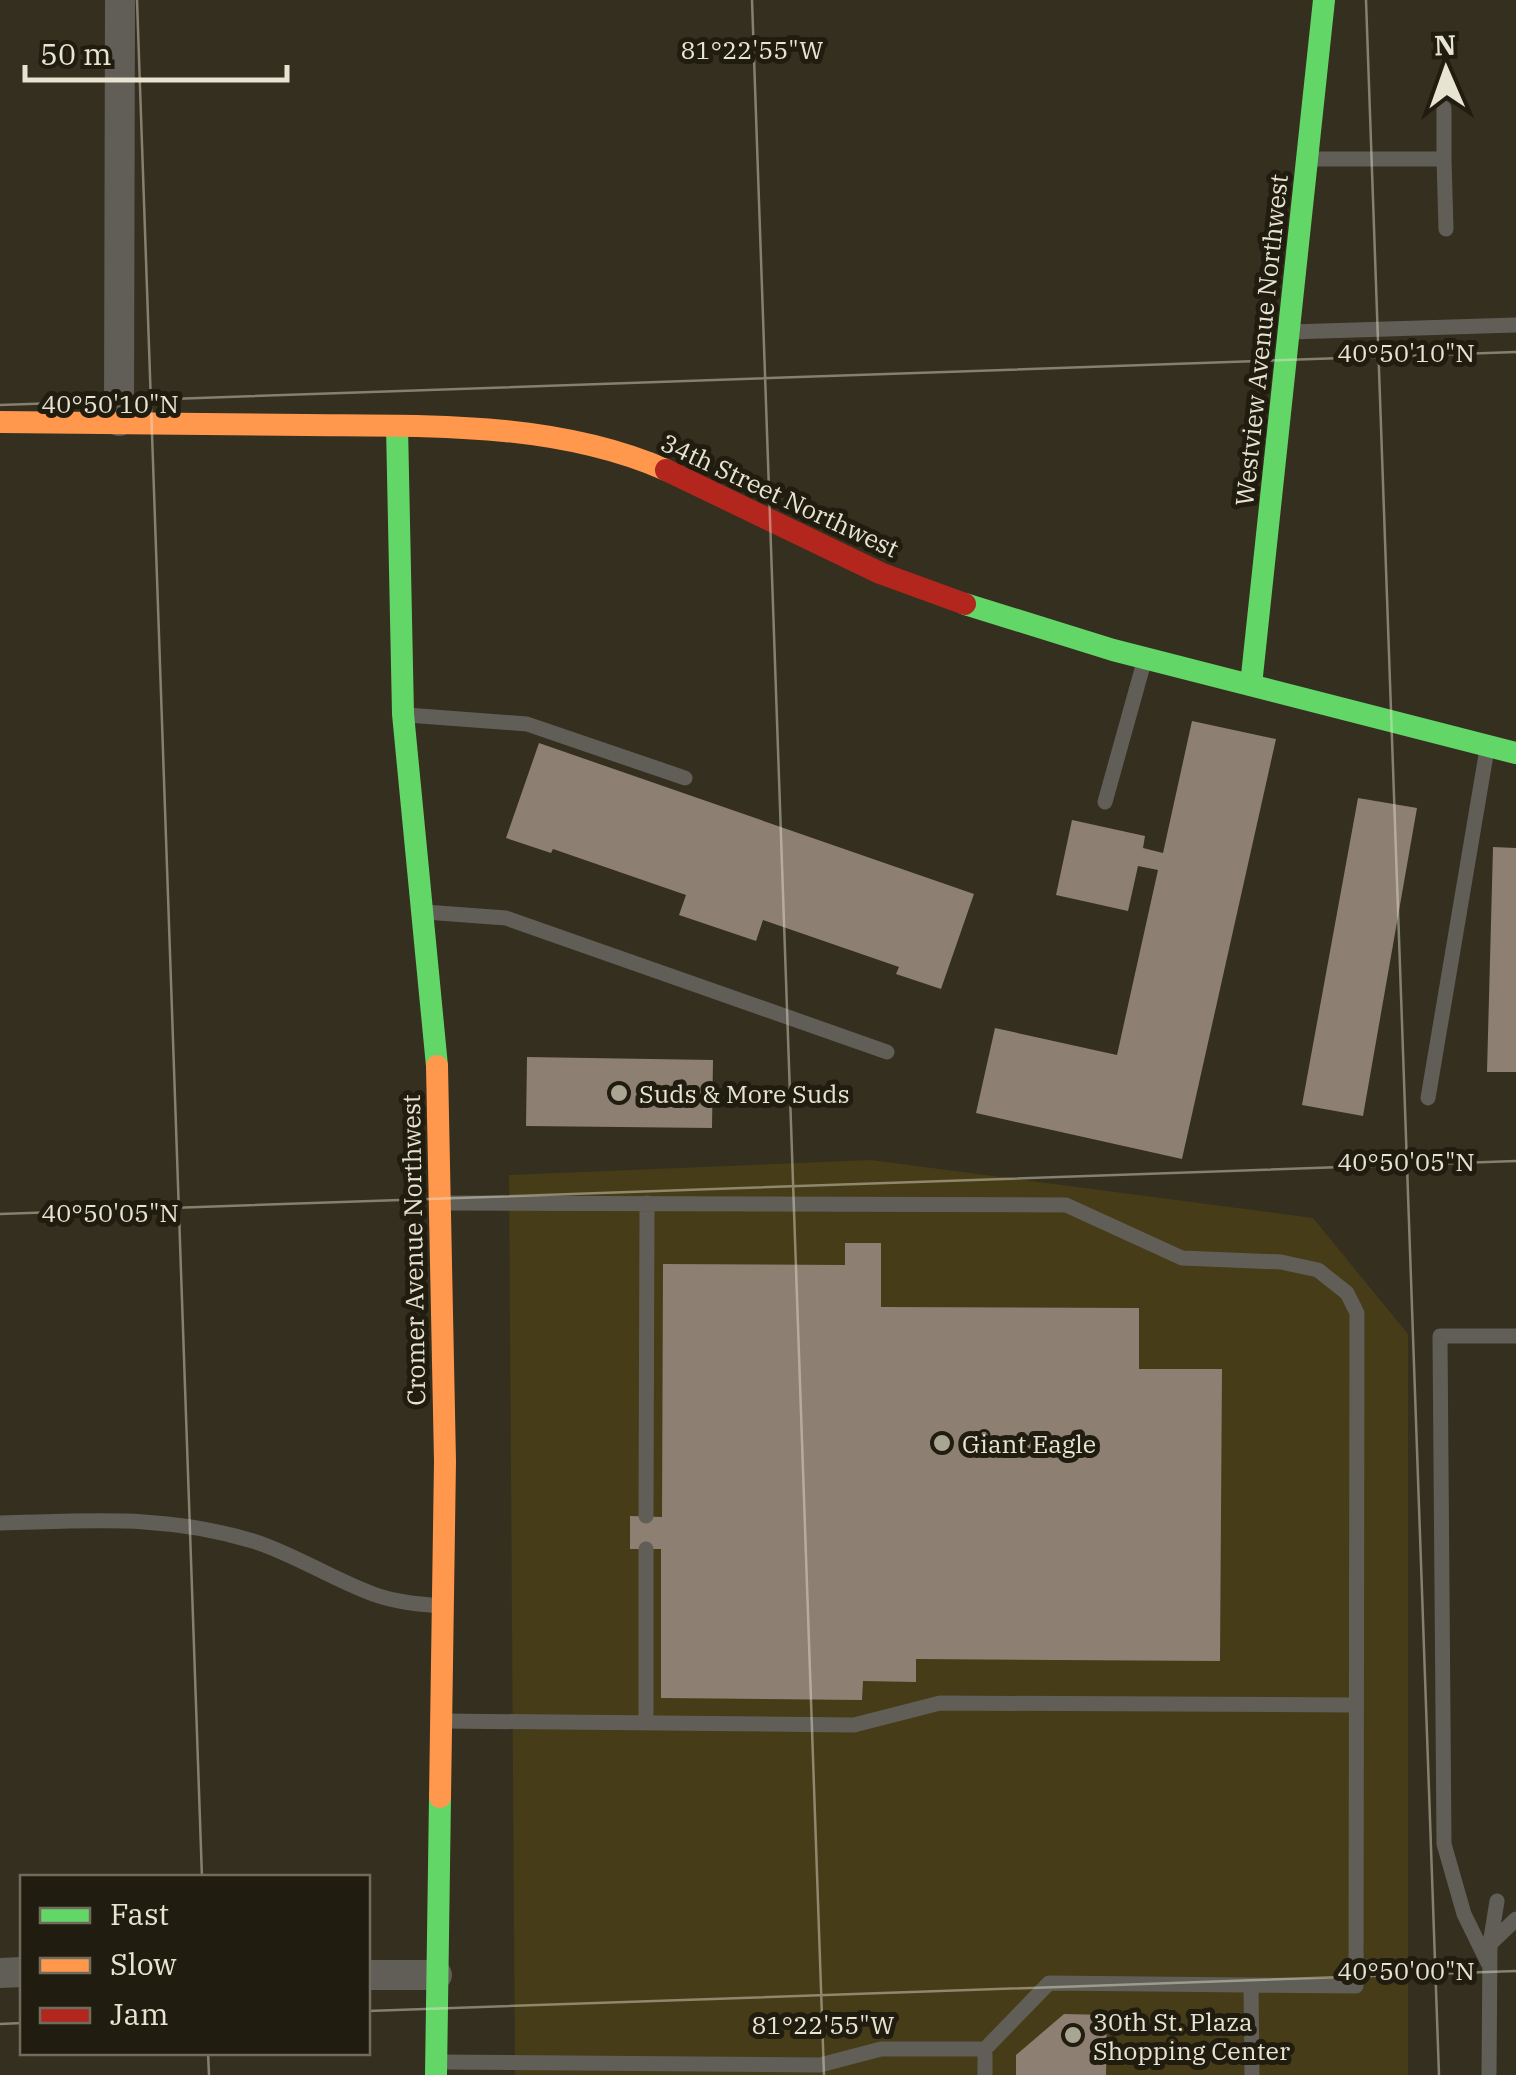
<svg xmlns="http://www.w3.org/2000/svg" width="1516" height="2075" font-family="'IBM Plex Serif',serif">
<style>
.built{fill:#463c18}
.building{fill:#8d7f72}
.lines{fill:none;stroke-linecap:round;stroke-linejoin:round}
.lane{stroke:#605e57;stroke-width:15}
.street{stroke:#605e57;stroke-width:30}
.fast{stroke:#63d668;stroke-width:22}
.slow{stroke:#ff974d;stroke-width:22}
.jam{stroke:#b3261e;stroke-width:22}
.ticks{fill:none;stroke:#e8e4d2;stroke-width:2.5;stroke-opacity:0.45}
.poi-dot{fill:#a9a593;stroke:#201c0f;stroke-width:4}
.labels{text-anchor:middle;dominant-baseline:central;stroke-width:10;stroke-linejoin:round;paint-order:stroke}
.street-label{font-size:25px;fill:#e8e4d2;stroke:#201c0f}
.poi-label{font-size:25px;fill:#e8e4d2;stroke:#201c0f;text-anchor:start}
.ticks-label{font-size:25px;text-anchor:middle;fill:#e8e4d2;stroke:#201c0f;stroke-width:10;stroke-linejoin:round;paint-order:stroke}
</style>
<rect width="100%" height="100%" fill="#342f1f"/>
<!-- built -->
<path class="built" d="M871 1160 1313 1218 1408 1334V2075H515L509 1175Z"/>
<!-- building -->
<path class="building" d="M1192 721 1276 739 1182 1159 976 1113 995 1028 1117 1055 1158 870 1138 866 1128 911 1056 895 1072 820 1145 836 1143 848 1163 853Z
M539 743 974 894 941 989 896 974 899 967 763 920 756 941 679 915 686 895 553 849 551 853 506 838Z
M1358 798 1417 808 1363 1116 1302 1105Z
M1493 847 1516 848V1072H1487Z
M527 1057 713 1060 712 1128 526 1126Z
M845 1243H881V1307L1139 1308V1369H1222L1220 1661 916 1659V1682L863 1681 862 1700 661 1698V1549H630V1516L662 1517 663 1264 845 1265Z
M1064 2014 1107 2015 1106 2075H1016V2055Z"/>
<g class="lines">
<!-- lane -->
<path class="lane" d="M1309 159H1444V108
M1444 159 1446 229
M1290 332 1516 325
M407 715 527 724 685 778
M1105 802 1144 662
M425 912 506 918 887 1052
M1428 1098 1487 749
M443 1203 1066 1205 1182 1258 1281 1262 1318 1270 1347 1293 1357 1313 1356 1986 1049 1983 985 2049V2075
M646 1516 647 1203
M0 1523C90 1521 164 1514 253 1541 294 1554 332 1579 373 1594 395 1602 417 1604 441 1606
M444 1721 854 1725 940 1703 1354 1705
M646 1722V1549
M1490 1944 1497 1901
M1488 1963 1464 1914 1444 1844 1440 1336H1516
M1251 1985 1252 2075
M441 2062 820 2065 881 2049H985
M1489 2075 1490 1944 1516 1919"/>
<!-- street -->
<path class="street" d="M119 421 120 0
M0 1973 22 1972
M368 1975H437"/>
<!-- fast -->
<path class="fast" d="M397 426 403 714 437 1066
M965 604 1113 650 1516 753
M1251 685 1324 0
M436 2075 440 1797"/>
<!-- slow -->
<path class="slow" d="M0 422C102 423 203 424 305 425 424 426 555 421 666 470
M437 1066 445 1461 440 1797"/>
<!-- jam -->
<path class="jam" d="M666 470 880 573 965 604"/>
</g>
<!-- ticks -->
<path class="ticks" d="M137 0 202 1878M752 0 824 2075M1366 0 1439 2075M0 405 1516 352M0 1214 1516 1161M368 2011 1516 1971M0 2024 22 2023M208 2052 209 2075"/>
<!-- markers -->
<g class="poi-dot">
<circle cx="619" cy="1093" r="10"/>
<circle cx="942" cy="1443" r="10"/>
<circle cx="1073" cy="2035" r="10"/>
</g>
<g class="labels">
<!-- street labels -->
<g class="street-label">
<text transform="translate(1261 340) rotate(-84)">Westview Avenue Northwest</text>
<text transform="translate(780 495) rotate(25)">34th Street Northwest</text>
<text transform="translate(413 1250) rotate(-91)">Cromer Avenue Northwest</text>
</g>
<!-- poi labels -->
<g class="poi-label">
<text x="639" y="1093">Suds &amp; More Suds</text>
<text x="962" y="1443">Giant Eagle</text>
<text x="1093" y="2021">30th St. Plaza<tspan x="1093" dy="29">Shopping Center</tspan></text>
</g>
</g>
<g class="ticks-label">
<text x="752" y="59">81°22'55"W</text>
<text x="1406" y="362">40°50'10"N</text>
<text x="110" y="413">40°50'10"N</text>
<text x="1406" y="1171">40°50'05"N</text>
<text x="110" y="1222">40°50'05"N</text>
<text x="1406" y="1980">40°50'00"N</text>
<text x="823" y="2034">81°22'55"W</text>
</g>
<!-- legend -->
<rect x="20" y="1875" width="350" height="180" fill="#201c0f" stroke="#706c5d" stroke-width="2.5"/>
<rect x="40" y="1908" width="50" height="15" fill="#63d668" stroke="#706c5d" stroke-width="2.5"/>
<text x="110" y="1925" font-size="30" fill="#e8e4d2">Fast</text>
<rect x="40" y="1958" width="50" height="15" fill="#ff974d" stroke="#706c5d" stroke-width="2.5"/>
<text x="110" y="1975" font-size="30" fill="#e8e4d2">Slow</text>
<rect x="40" y="2008" width="50" height="15" fill="#b3261e" stroke="#706c5d" stroke-width="2.5"/>
<text x="110" y="2025" font-size="30" fill="#e8e4d2">Jam</text>
<!-- north arrow -->
<g transform="translate(1446 70) rotate(358)" stroke="#201c0f" stroke-width="8" paint-order="stroke">
<path d="M0-8L18 38L0 25L-18 38Z" fill="#e8e4d2"/>
<text y="-15" font-size="28" font-weight="bold" text-anchor="middle" fill="#e8e4d2">N</text>
</g>
<!-- scale -->
<path d="M25 65v15h262v-15" fill="none" stroke="#e8e4d2" stroke-width="5"/>
<text x="40" y="65" font-size="30" fill="#e8e4d2" stroke="#201c0f" stroke-width="8" paint-order="stroke">50 m</text>
</svg>
